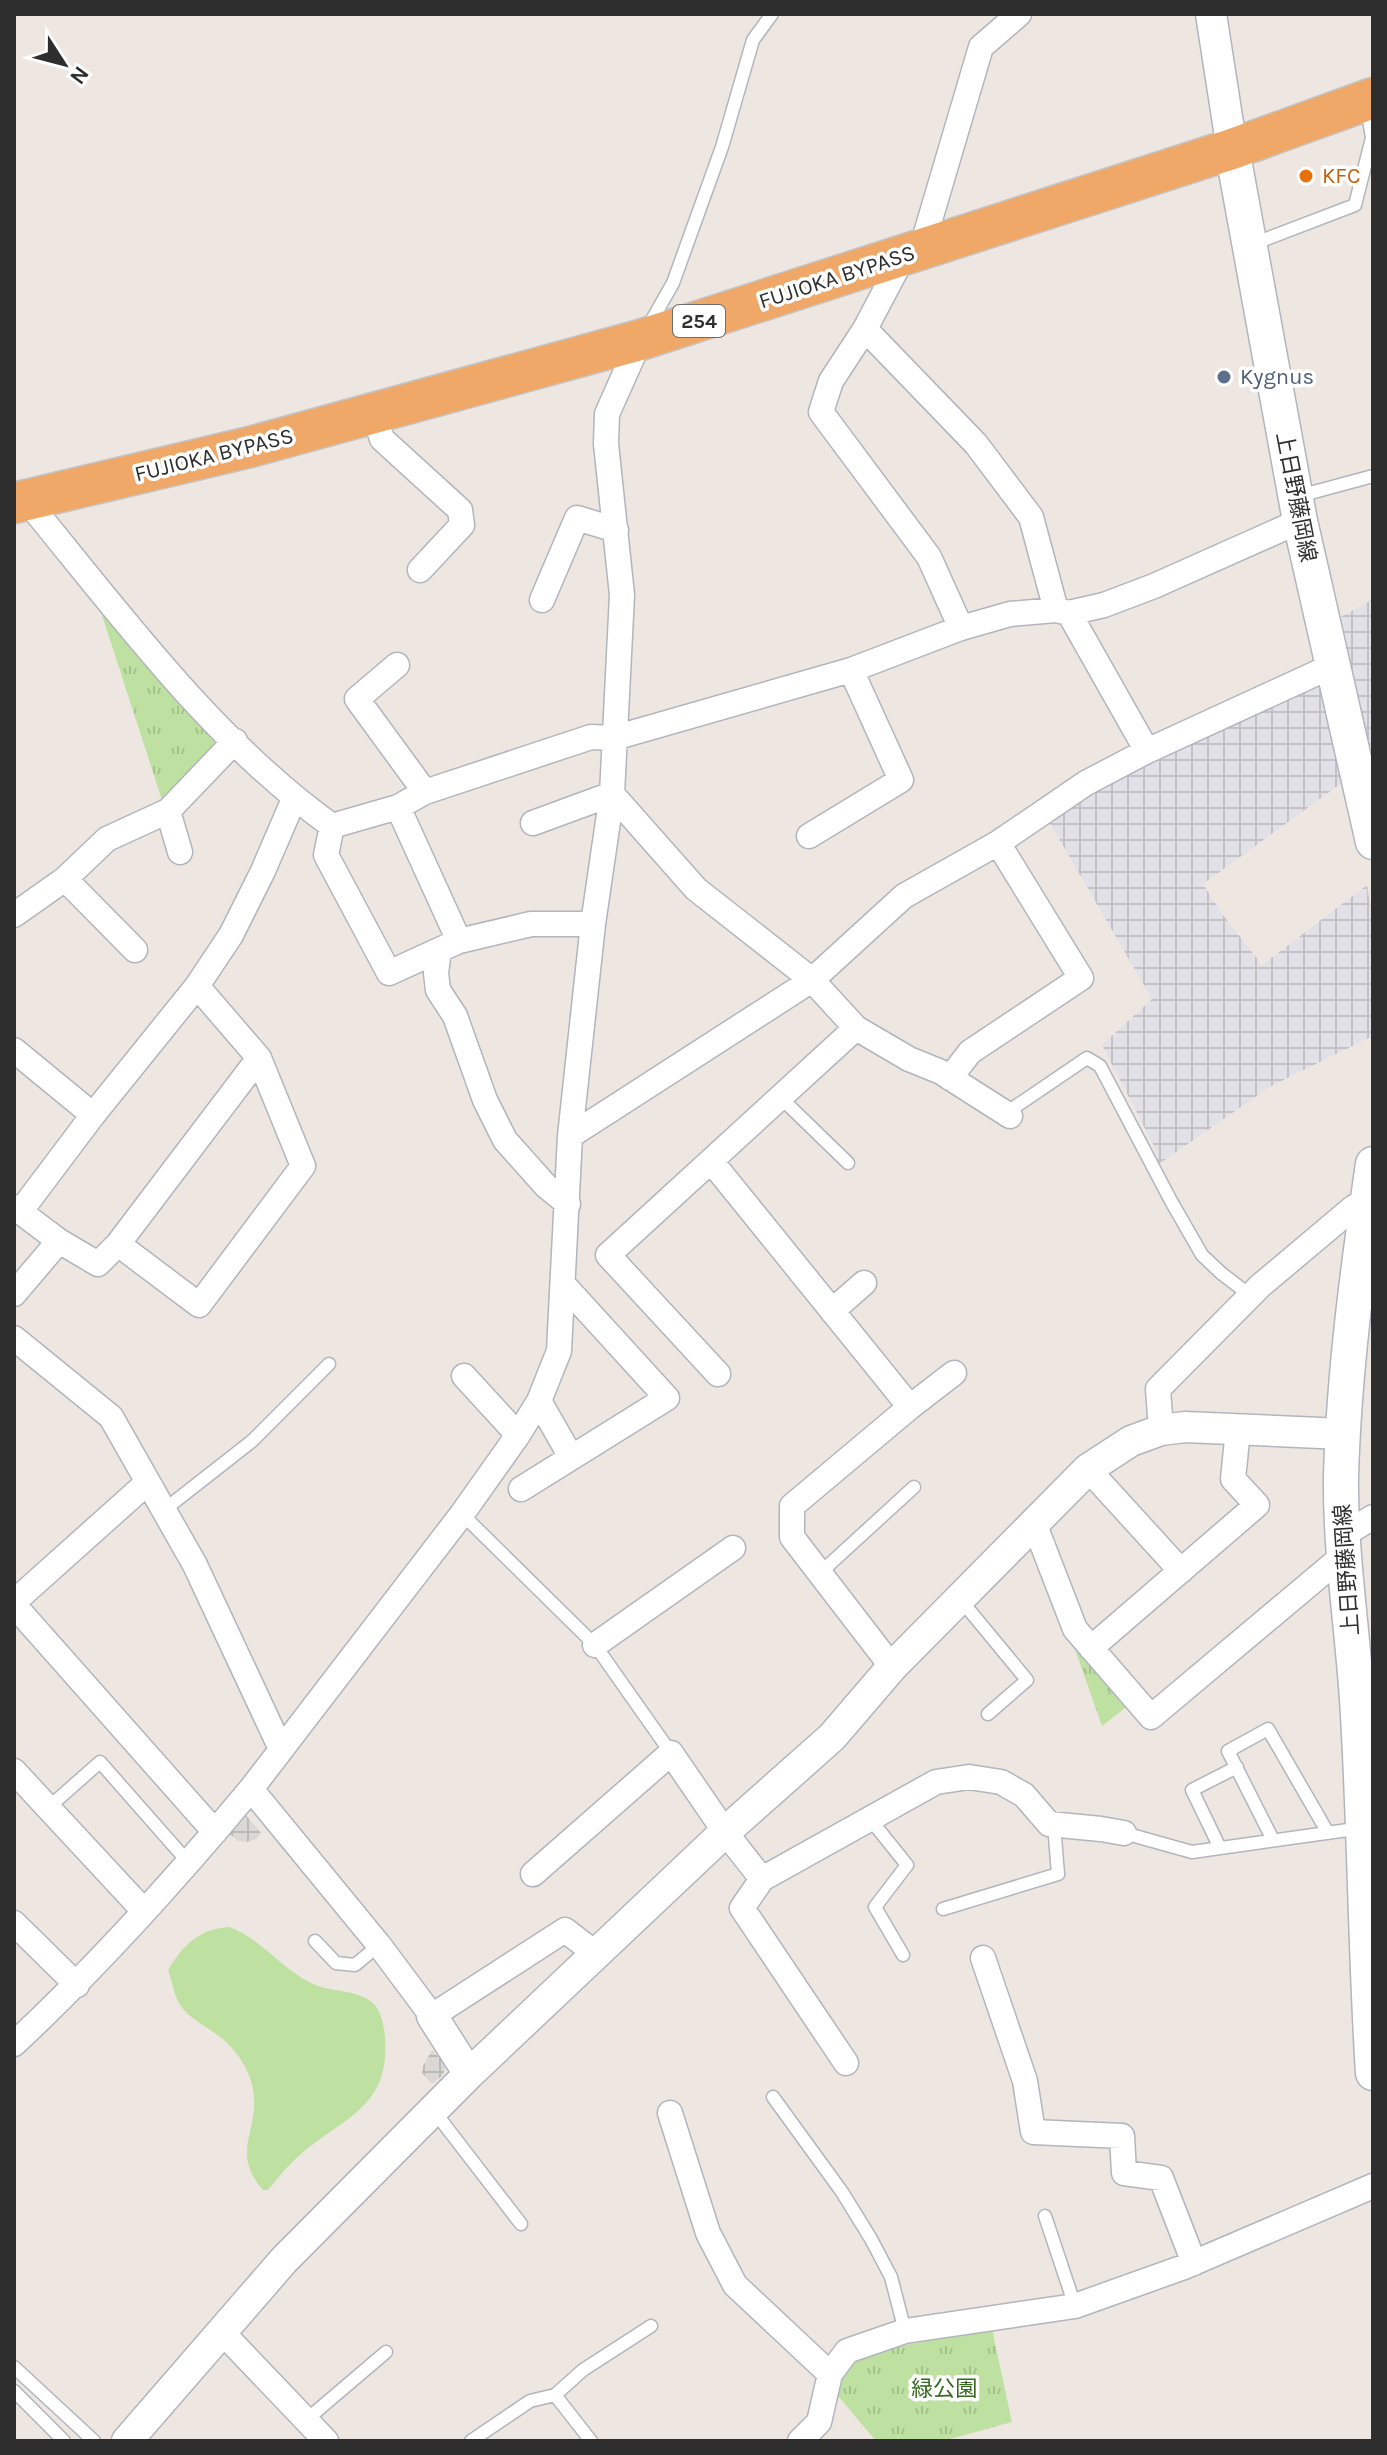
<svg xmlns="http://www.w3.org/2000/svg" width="1387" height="2455" font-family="Karla,'Noto Sans JP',sans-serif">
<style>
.industrial{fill:url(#industrial-grid)}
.grass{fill:#bee1a2}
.park{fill:url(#park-tufts)}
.plaza{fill:url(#plaza-grid)}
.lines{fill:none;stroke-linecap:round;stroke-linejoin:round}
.service-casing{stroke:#b1b5bd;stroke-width:15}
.minor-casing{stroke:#b1b5bd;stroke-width:27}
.tertiary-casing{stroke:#b1b5bd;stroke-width:33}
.secondary-casing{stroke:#b1b5bd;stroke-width:37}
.trunk-casing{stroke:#c4c4c4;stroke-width:43}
.service{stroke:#fff;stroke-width:12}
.minor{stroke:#fff;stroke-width:24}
.tertiary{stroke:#fff;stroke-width:30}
.secondary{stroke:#fff;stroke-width:34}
.trunk{stroke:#f0a868;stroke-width:40}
.food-dot{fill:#e8710a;stroke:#fff;stroke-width:3}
.service-dot{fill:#5c6f8a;stroke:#fff;stroke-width:3}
.labels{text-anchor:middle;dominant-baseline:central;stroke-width:7;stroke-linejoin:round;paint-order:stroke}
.shield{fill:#fff;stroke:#6d6d6d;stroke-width:2}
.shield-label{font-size:20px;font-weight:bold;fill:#2e2e2e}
.food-label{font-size:22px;fill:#c56008;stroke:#fff;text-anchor:start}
.street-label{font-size:22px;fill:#2e2e2e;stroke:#fff}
.service-label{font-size:22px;fill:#4e5e75;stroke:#fff;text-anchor:start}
.park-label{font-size:22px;fill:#376920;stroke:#fff}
</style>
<defs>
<pattern id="industrial-grid" width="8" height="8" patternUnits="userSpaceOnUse" patternTransform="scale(2)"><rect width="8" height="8" fill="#e2e1e7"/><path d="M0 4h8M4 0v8" fill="none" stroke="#c2c1c6"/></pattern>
<pattern id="park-tufts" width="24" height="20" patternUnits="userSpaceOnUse" patternTransform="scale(2)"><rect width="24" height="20" fill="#bee1a2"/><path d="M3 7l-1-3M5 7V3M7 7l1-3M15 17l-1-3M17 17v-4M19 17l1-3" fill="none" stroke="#a4c18c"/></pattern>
<pattern id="plaza-grid" width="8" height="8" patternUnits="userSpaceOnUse" patternTransform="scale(2)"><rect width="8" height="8" fill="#dad7d4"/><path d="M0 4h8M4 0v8" fill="none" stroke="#bbb9b6"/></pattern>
</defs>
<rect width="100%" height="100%" fill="#eee7e1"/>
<!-- industrial -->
<path class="industrial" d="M1373 599V767L1339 618Z
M1322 678 1347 779 1203 884 1223 915 1262 965 1367 885 1373 922V1036L1271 1086 1159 1164 1155 1148 1102 1045 1152 999 1047 818 1098 788Z"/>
<!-- grass -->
<path class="grass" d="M229 1927C260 1938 280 1967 309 1982 329 1993 355 1988 373 2003 381 2010 384 2026 385 2037 390 2108 345 2116 301 2154 289 2164 278 2178 268 2190H263C228 2150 263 2128 252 2085 247 2064 232 2044 213 2032 202 2024 188 2017 180 2005 174 1995 172 1981 168 1970 183 1945 199 1929 229 1927Z"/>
<!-- park -->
<path class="park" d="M98 603 215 737 214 751 163 803Z
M1071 1638 1129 1705 1102 1726Z
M992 2329 1012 2422 943 2441H876L833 2390 842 2368 862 2353Z"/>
<!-- plaza -->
<path class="plaza" d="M244 1813 261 1833 256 1839 247 1842 238 1841 227 1832Z
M432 2050 446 2065 443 2075 432 2084 422 2073 423 2066Z"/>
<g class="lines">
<defs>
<path id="service" d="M1253 244 1355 205 1372 138 1367 107
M648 327 673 283 722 147 753 40 772 14
M1299 496 1373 476
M780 1097 848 1163
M1006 1113 1087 1058 1100 1066 1171 1201 1202 1255 1221 1273 1251 1296
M164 1510 252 1441 329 1364
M462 1514 595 1645 671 1753
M820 1573 914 1487
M960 1599 1027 1680 988 1714
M48 1808 100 1762 188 1862
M870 1819 907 1865 875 1907 903 1955
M1124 1833 1192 1852 1362 1828
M1273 1840 1228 1751 1268 1729 1328 1833
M1220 1848 1192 1790 1237 1767
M943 1909 1058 1874 1054 1825
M315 1941 336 1963 355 1965 379 1945
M773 2097 842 2192 871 2239 891 2277 905 2331
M434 2111 521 2224
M1045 2216 1075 2306
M14 2367 94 2441
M14 2391 64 2441
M555 2395 583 2370 651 2326
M305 2421 386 2352
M471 2441 530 2401 555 2395 591 2441"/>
<path id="minor" d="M921 250 981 47 1019 14
M865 329 904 255
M374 414 382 439 460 510 462 525 420 570
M19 496 27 501C121 615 211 739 332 826L398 807 425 792 591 737 614 738 851 670 961 628 1010 614 1056 610 1069 613 1104 605 1154 586 1300 521
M542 600 577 518 616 530
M1069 613 1147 751
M961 628 929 557 821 412 831 381 865 329 976 444 1031 517 1056 610
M397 665 357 699 425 792
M398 807 459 941
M168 811 180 852
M533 823 612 794 696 889 812 980 856 1028 909 1059 941 1072 1010 1116
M332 826 326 855 389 973 439 950
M809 836 901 780 851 670
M65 879 135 950
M14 915 65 879 107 839 168 811 235 741
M14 1050 93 1115
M950 1078 970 1052 1081 978 998 843
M570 1136 812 980 904 896 998 843 1086 783 1147 751 1332 666
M711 1161 910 1407 792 1506V1537L892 1667
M568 1204 546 1186 505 1140 485 1100 455 1016 438 990 436 973 439 950 459 941 531 924H593
M14 1207 59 1241 14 1294
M20 1212 93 1115 197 986 231 935 263 871 294 799
M59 1241 98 1264 118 1244 199 1305 303 1166 259 1058 197 986
M118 1244 259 1058
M832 1311 864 1283
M14 1338 111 1417 195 1565 281 1749
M718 1374 608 1255 856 1028
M464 1376 518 1435
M539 1401 571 1457
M910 1407 954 1373
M1161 1430 1158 1389 1260 1286 1354 1207H1367
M1088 1469 1181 1571
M521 1489 667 1398 563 1284
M1034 1523 1075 1629 1151 1717 1344 1555
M1342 1536 1373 1517
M14 1602 148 1482
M14 1605 215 1832
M595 1645 733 1548
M1091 1648 1257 1505 1233 1479 1238 1430
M14 1771 144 1911
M251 1789 379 1945 432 2016 565 1930 596 1954
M533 1874 671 1753 725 1832 762 1879 936 1782 969 1777 1001 1782 1024 1795 1049 1824 1101 1829 1124 1833
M762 1879 742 1908 846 2063
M14 1923 77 1985
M983 1958 1025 2081 1033 2132 1122 2136 1124 2173 1161 2178 1194 2263
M14 2044C99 1965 176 1879 251 1789L462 1514 518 1435 539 1401 559 1351 570 1136 593 924 612 794 622 595 606 444 607 414 640 340
M670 2113 708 2233 735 2285 830 2374
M222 2332 326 2441
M800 2441 819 2422 830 2374 847 2351 905 2331 1075 2306 1184 2267 1373 2186"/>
<path id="tertiary" d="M1211 14 1232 149
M469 2074 725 1832 832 1737 892 1667 1088 1469 1131 1441 1161 1430 1185 1427 1343 1434
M127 2441 284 2260 469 2074 432 2016"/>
<path id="secondary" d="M1232 149 1300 521 1373 842
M1373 1164C1358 1267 1344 1372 1341 1476 1340 1551 1352 1625 1357 1699 1365 1823 1365 1948 1373 2073"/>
<path id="trunk" d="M14 503 250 447 640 340 1232 149 1373 98"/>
</defs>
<!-- service casing -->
<use href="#service" class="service-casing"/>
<!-- minor casing -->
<use href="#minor" class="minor-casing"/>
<!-- tertiary casing -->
<use href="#tertiary" class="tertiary-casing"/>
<!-- secondary casing -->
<use href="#secondary" class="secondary-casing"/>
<!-- trunk casing -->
<use href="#trunk" class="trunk-casing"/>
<!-- service -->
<use href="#service" class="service"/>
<!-- minor -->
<use href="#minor" class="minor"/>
<!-- tertiary -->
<use href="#tertiary" class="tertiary"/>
<!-- secondary -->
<use href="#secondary" class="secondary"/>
<!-- trunk -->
<use href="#trunk" class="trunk"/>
</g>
<!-- markers -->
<circle class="food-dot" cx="1306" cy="176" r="8"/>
<circle class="service-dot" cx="1224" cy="377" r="8"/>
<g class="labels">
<!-- shield labels -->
<rect class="shield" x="673" y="305" width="52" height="32" rx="6"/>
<g class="shield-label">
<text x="699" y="321">254</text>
</g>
<!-- food labels -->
<g class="food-label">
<text x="1322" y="176">KFC</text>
</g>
<!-- street labels -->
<g class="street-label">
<text transform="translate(837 277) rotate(-18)">FUJIOKA BYPASS</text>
<text transform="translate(214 455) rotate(-14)">FUJIOKA BYPASS</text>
<text transform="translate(1296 497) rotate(79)">上日野藤岡線</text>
<text transform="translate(1347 1570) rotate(-94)">上日野藤岡線</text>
</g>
<!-- service labels -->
<g class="service-label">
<text x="1240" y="377">Kygnus</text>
</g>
<!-- park labels -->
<g class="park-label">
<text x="944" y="2389">緑公園</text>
</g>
</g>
<!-- border -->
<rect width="1387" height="2455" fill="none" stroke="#2e2e2e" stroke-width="32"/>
<!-- north arrow -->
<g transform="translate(64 64) rotate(126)" stroke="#ffffff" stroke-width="6" paint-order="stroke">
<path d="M0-6L14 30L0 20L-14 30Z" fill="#2e2e2e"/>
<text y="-12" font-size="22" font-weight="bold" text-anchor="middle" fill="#2e2e2e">N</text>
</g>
</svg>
